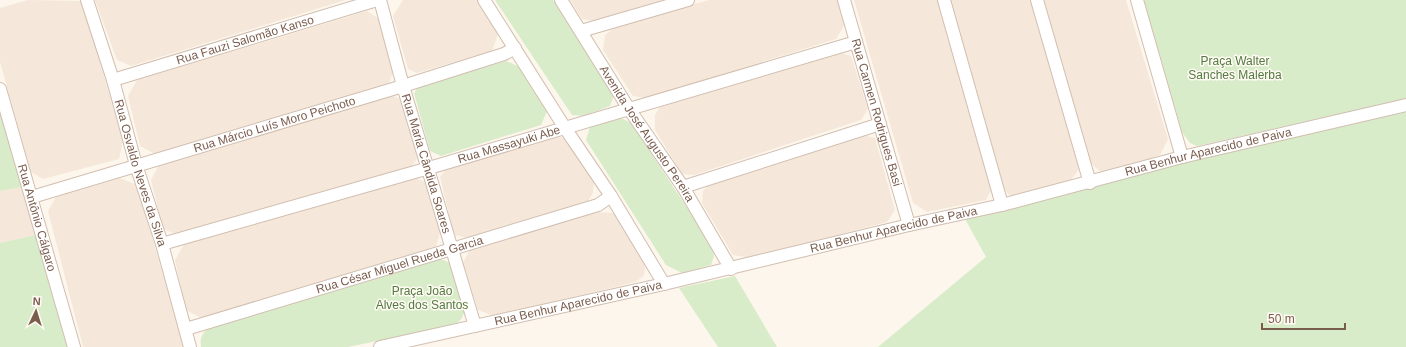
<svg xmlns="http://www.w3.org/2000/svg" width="1406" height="347" font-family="Helvetica,sans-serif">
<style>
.residential{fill:#f5e8da}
.green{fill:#d8ecc9}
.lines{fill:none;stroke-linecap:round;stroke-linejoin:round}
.street-casing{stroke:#d1beb0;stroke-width:14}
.street{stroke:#fff;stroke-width:12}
.labels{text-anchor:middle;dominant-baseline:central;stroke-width:3;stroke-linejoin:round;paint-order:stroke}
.street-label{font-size:12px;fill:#7a5c4d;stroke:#fffaf3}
.park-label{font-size:12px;fill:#537a41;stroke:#fffaf3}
</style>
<rect width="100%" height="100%" fill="#fdf6ec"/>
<!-- residential -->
<path class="residential" d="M28 0 82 1 123 141 119 159 43 179 31 172 0 62V8Z
M95 0H346L131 66 117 60Z
M403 0H478L498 34 492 51 417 73 408 69 393 16Z
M570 0H664L595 21 582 19Z
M709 0H837L845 24 836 39 646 98 633 96 603 50 605 35 618 25Z
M854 0H937L992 188 986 200 927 212 913 203Z
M949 0H1032L1080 168 1069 182 1013 198 1003 189Z
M1044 0H1126L1168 139 1160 155 1104 174 1090 163Z
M367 11 379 19 394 69 389 83 155 154 140 146 128 96 137 80Z
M838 52 851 56 868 109 861 120 694 175 682 174 655 130V115L661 105Z
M390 95 403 100 420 155 411 167 178 235 163 229 151 180 161 161Z
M860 134 875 138 895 210 887 222 752 258 733 255 702 203 703 191 712 181Z
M550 136 563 138 594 180 593 193 586 204 467 238 454 235 440 177 449 165Z
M120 178 137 185 184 347H83L48 211 56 197Z
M415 178 426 182 440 233 436 247 201 318 186 310 175 260 185 243Z
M22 187 36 235 0 243V191Z
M597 212 614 213 646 260 644 275 636 282 494 316 478 310 463 263 470 249Z"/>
<!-- green -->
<path class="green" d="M495 0H553L614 95 610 106 583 116 572 115Z
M1144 0H1406V99L1197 146 1190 143 1182 132Z
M506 61 520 67 547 111 541 125 441 156 430 151 414 93 419 86Z
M1406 109V347H878L986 257 965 219 1183 162Z
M0 111 22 187 0 191Z
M619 117 631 123 713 247 714 256 711 265 682 273 666 265 586 140 590 127Z
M36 235 68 347H0V243Z
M441 259 450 263C454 271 465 304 464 313 462 319 459 322 454 325L348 347H201C200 339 201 335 207 329L428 262Z
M735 276 777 347H718L679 288Z"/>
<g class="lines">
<defs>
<g id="street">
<path id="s1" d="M87 0 113 80 136 165 162 244 190 347"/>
<path id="s2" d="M380 0 403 86 475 326"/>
<path d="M484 0 565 128 611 196 664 284"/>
<path id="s3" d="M561 0 629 109 683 187 731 269"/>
<path id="s4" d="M844 0 909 225"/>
<path d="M944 0 1002 205"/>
<path d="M1037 0 1090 183"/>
<path d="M1137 0 1182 157"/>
<path d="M581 31 688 0"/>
<path id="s5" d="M113 80 377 0"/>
<path id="s6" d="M0 89 74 347"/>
<path d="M683 187 880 124"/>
<path id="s7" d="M32 197 403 86 504 54 515 48"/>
<path id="s8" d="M162 244 429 168 856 42"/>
<path id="s9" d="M186 329 598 205 611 196"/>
<path id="s10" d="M380 347 664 284 909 225 1002 205 1182 157 1406 105"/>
</g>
</defs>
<!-- street casing -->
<use href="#street" class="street-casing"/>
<!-- street -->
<use href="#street" class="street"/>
</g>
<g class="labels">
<!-- street labels -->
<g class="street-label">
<text stroke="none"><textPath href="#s5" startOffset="138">Rua Fauzi Salomão Kanso</textPath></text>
<text stroke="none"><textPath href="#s4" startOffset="117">Rua Carmen Rodrigues Basi</textPath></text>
<text stroke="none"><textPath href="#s7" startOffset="253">Rua Márcio Luís Moro Peichoto</textPath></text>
<text stroke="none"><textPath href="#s3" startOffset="159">Avenida José Augusto Pereira</textPath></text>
<text stroke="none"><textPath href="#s8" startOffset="361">Rua Massayuki Abe</textPath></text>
<text stroke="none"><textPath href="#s10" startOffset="851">Rua Benhur Aparecido de Paiva</textPath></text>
<text stroke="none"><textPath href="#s2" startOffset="170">Rua Maria Cândida Soares</textPath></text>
<text stroke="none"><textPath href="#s1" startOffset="181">Rua Osvaldo Neves da Silva</textPath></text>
<text stroke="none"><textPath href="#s6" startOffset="134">Rua Antônio Cálgaro</textPath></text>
<text stroke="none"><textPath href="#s10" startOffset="527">Rua Benhur Aparecido de Paiva</textPath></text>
<text stroke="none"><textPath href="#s9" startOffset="223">Rua César Miguel Rueda Garcia</textPath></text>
<text stroke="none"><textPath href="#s10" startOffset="203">Rua Benhur Aparecido de Paiva</textPath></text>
</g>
<!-- park labels -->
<g class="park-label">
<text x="1235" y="61">Praça Walter<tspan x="1235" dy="14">Sanches Malerba</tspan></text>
<text x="422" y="291">Praça João<tspan x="422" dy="14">Alves dos Santos</tspan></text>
</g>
</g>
<!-- north arrow -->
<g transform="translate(36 311) rotate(4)" stroke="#fffaf3" stroke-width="3" paint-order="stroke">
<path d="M0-3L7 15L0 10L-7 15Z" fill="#7a5c4d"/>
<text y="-6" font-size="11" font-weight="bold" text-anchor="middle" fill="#7a5c4d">N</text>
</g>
<!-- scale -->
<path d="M1262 323v6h83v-6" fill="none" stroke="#7a5c4d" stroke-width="2"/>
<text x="1268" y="323" font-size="12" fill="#7a5c4d" stroke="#fffaf3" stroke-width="3" paint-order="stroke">50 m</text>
</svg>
